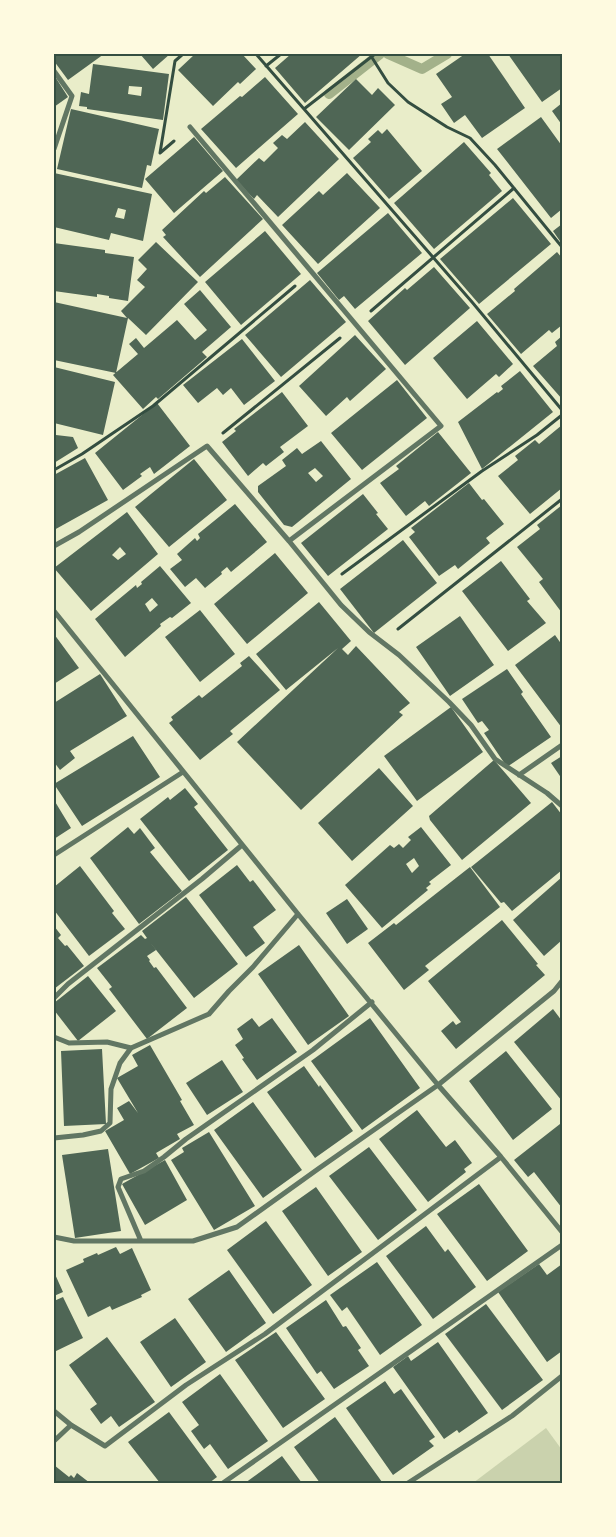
<svg xmlns="http://www.w3.org/2000/svg" width="616" height="1537" font-family="'Work Sans',sans-serif">
<style>
.green{fill:#cad2ad}
.lines{fill:none;stroke-linecap:round;stroke-linejoin:round}
.stream{stroke:#a3b18a;stroke-width:10}
.building{fill:#4f6655;fill-rule:evenodd}
.path{stroke:#344e41;stroke-width:3}
.minor{stroke:#617663;stroke-width:5}
.neatline{fill:none;stroke:#344e41;stroke-width:2}
</style>
<rect width="100%" height="100%" fill="#e9edc9"/>
<!-- green -->
<path class="green" d="M546 1428 562 1450V1483H473Z"/>
<g class="lines">
<!-- stream -->
<path class="stream" d="M388 54 422 69 447 54
M329 94 380 54"/>
</g>
<!-- building -->
<path class="building" d="M54 54H104L68 80 54 61Z
M140 54H170L153 69Z
M195 54H242L256 69 240 84 238 82 213 106 178 70Z
M291 54H362L305 103 275 68Z
M465 54H488L525 108 482 138 465 115 454 123 441 104 452 97 436 74Z
M508 54H562V88L542 102Z
M93 64 169 74 163 120 87 109V107L79 106 81 92 89 94ZM129 86 142 87 141 96 128 94Z
M54 75 68 97 54 107Z
M265 77 298 114 236 168 201 129 240 96 242 97Z
M356 79 372 95 378 88 395 105 349 150 316 117Z
M562 103V125L552 111Z
M71 109 159 129 151 166 147 165 142 188 57 169Z
M541 117 562 146V209L551 218 497 149Z
M305 122 339 159 278 217 257 195 254 199 236 180 259 158 264 162 278 148 273 143 282 135 287 139Z
M387 129 422 171 389 199 353 158 371 142 368 139 378 130 382 134Z
M194 137 223 171 174 213 145 179Z
M464 142 491 173 489 175 502 191 434 249 394 203Z
M54 173 152 194 143 241 111 233 109 240 54 227ZM118 208 126 210 124 219 115 217Z
M347 173 380 208 318 264 282 225 319 191 323 195Z
M225 177 263 219 200 277 163 237 166 235 162 230 204 191 206 193Z
M513 198 551 244 479 304 440 259Z
M388 213 422 253 355 309 344 296 339 300 317 273Z
M562 224V244L553 231Z
M265 231 301 274 241 325 205 282Z
M156 242 198 282 146 335 128 318 116 373 54 360V302L127 318 121 311 145 287 137 280 147 269 138 260Z
M54 243 105 250V253L134 257 128 301 109 298V296L97 294V297L54 291Z
M557 252 562 258V325L552 333 549 330 521 354 487 314 515 291 514 289Z
M434 267 470 308 405 365 368 321 405 288 407 290Z
M310 280 346 322 281 377 245 335Z
M200 290 231 327 202 352 207 357 158 399 156 397 143 409 113 375 138 354 129 344 136 338 144 348 177 320 195 340 207 330 184 304Z
M477 321 513 364 499 377 496 374 467 399 433 358Z
M355 335 386 369 350 401 347 397 326 416 299 386Z
M562 336V399L533 366 557 346 555 342Z
M242 339 275 381 244 405 231 388 223 395 217 388 198 403 183 385Z
M54 367 115 382 103 435 54 423Z
M520 371 553 412 482 469 458 422 497 392 498 393 503 389 501 386Z
M397 380 427 418 362 470 331 433Z
M282 392 308 426 280 447 284 452 266 466 263 463 248 476 222 442 236 431 234 429Z
M157 403 190 446 154 474 150 467 140 474 142 476 123 490 95 453Z
M562 425V488L530 514 498 476 518 460 515 456 535 440 539 444Z
M438 432 471 473 429 506 425 501 406 516 380 483 399 469 396 466Z
M56 435 73 437 78 448 54 463V437Z
M321 441 351 479 292 527 284 525 258 492V486L286 466 282 460 297 448 302 454ZM315 468 323 476 316 482 308 473Z
M85 458 108 500 54 530V475Z
M194 459 227 500 169 547 135 507Z
M469 483 482 500 484 499 504 524 486 538 490 543 458 569 455 565 439 576 409 537 415 532 411 528Z
M363 494 378 513 376 514 388 529 328 576 301 543Z
M235 504 267 542 231 572 227 567 221 572 222 574 205 588 196 578 185 587 170 569 182 560 177 554 195 538 197 541 200 538 198 534Z
M562 505V613L539 582 543 579 517 547 540 529 537 525Z
M127 512 158 554 91 611 54 568ZM120 547 126 554 118 560 112 555Z
M403 540 437 583 374 633 340 589Z
M275 553 308 593 247 644 214 604Z
M501 561 530 599 527 601 546 623 508 651 462 591Z
M160 566 191 603 172 618 170 617 160 624 161 626 125 657 95 619 136 585 137 588 142 584 141 582ZM152 598 158 605 150 612 145 604Z
M319 602 351 641 342 649 348 655 356 646 410 703 399 712 403 715 301 810 237 742 338 648 286 690 256 654Z
M200 610 235 654 200 682 165 637Z
M460 616 494 665 450 696 416 647Z
M54 634 79 668 54 684Z
M555 635 562 645V728L515 665Z
M249 656 280 690 230 731 233 734 200 760 169 723 173 720 171 717 199 695 202 698 242 666 240 663Z
M507 669 523 692 521 694 551 737 507 767 484 733 489 730 482 721 478 723 462 699Z
M100 674 127 716 70 751 75 758 60 770 54 762V703Z
M451 707 483 752 417 801 384 756Z
M133 736 160 777 82 826 54 784Z
M562 756V779L551 763Z
M494 760 531 803 462 860 430 820 429 816Z
M379 768 413 806 352 861 318 823Z
M185 788 198 804 194 807 228 850 189 881 140 819 168 797 170 800Z
M54 800 71 828 54 839Z
M552 802 562 815V870L512 911 504 902 501 903 471 867Z
M128 827 134 834 140 828 155 848 150 852 182 891 139 924 90 858Z
M421 827 451 865 429 882 431 884 426 888 428 890 382 928 345 885 390 845 394 848 399 844 403 848 411 840 408 837ZM414 858 419 866 412 873 406 864Z
M237 865 250 882 253 880 276 910 253 927 265 943 246 957 199 895Z
M80 866 114 911 112 913 125 929 89 956 54 910V887Z
M470 867 500 907 425 966 429 970 404 990 368 943 394 923 396 925Z
M562 877V940L544 956 513 920Z
M186 897 238 964 194 998 149 941 156 950 147 956 150 960 149 961 154 968 156 967 187 1008 147 1039 109 989 112 987 97 968 141 935 145 939 147 938 142 931Z
M347 899 368 929 347 944 326 913Z
M502 920 538 964 536 965 545 975 456 1049 441 1031 453 1021 456 1025 461 1022 428 981Z
M54 926 61 935 58 938 65 946 67 945 84 966 54 989Z
M299 945 349 1016 308 1045 258 974Z
M88 976 116 1011 78 1041 54 1010V1003Z
M553 1009 562 1021V1101L514 1042Z
M252 1018 259 1027 272 1018 297 1052 257 1080 242 1059 244 1058 235 1045 243 1039 237 1029Z
M370 1018 420 1088 362 1130 311 1061Z
M150 1045 182 1100 180 1101 194 1125 177 1134 180 1139 156 1153 159 1158 130 1174 105 1131 124 1120 117 1108 129 1101 138 1113 117 1078 138 1066 132 1055Z
M102 1049 106 1124 64 1126 61 1051Z
M506 1051 552 1109 513 1140 469 1081Z
M222 1060 243 1092 207 1115 186 1083Z
M304 1066 319 1087 320 1085 353 1131 315 1158 267 1092Z
M253 1102 302 1170 263 1198 214 1130Z
M417 1110 446 1147 455 1140 472 1163 464 1169 466 1172 428 1202 379 1139Z
M560 1124 562 1127V1208L534 1172 528 1177 514 1160Z
M209 1132 255 1206 214 1230 171 1160 184 1152 182 1148Z
M369 1147 417 1210 378 1240 329 1176Z
M108 1149 121 1231 75 1238 62 1155Z
M165 1160 187 1200 145 1225 122 1184Z
M479 1184 528 1251 487 1281 437 1214Z
M316 1187 362 1252 328 1276 282 1211Z
M266 1221 312 1285 273 1314 227 1250Z
M426 1226 445 1252 448 1249 476 1287 433 1319 386 1256Z
M116 1247 120 1254 132 1248 151 1290 141 1295 142 1297 112 1310 110 1306 88 1317 66 1270 84 1262 83 1259 97 1253 98 1255Z
M377 1262 422 1325 380 1355 347 1307 342 1311 330 1295Z
M539 1264 547 1275 562 1264V1351L547 1362 498 1292Z
M229 1270 266 1323 226 1352 188 1299Z
M54 1272 63 1292 54 1296Z
M63 1297 83 1338 54 1352V1301Z
M326 1300 343 1327 346 1326 361 1348 358 1350 369 1366 334 1389 321 1371 317 1374 286 1328Z
M486 1304 543 1380 502 1410 445 1334Z
M175 1318 206 1362 171 1387 140 1342Z
M276 1332 325 1399 283 1428 235 1360Z
M107 1337 155 1402 119 1427 111 1416 101 1424 90 1409 97 1404 69 1365Z
M438 1342 488 1413 459 1433 457 1430 444 1439 393 1367 408 1356 411 1361Z
M220 1374 268 1441 228 1469 210 1444 204 1449 191 1431 199 1425 182 1402Z
M385 1381 394 1394 401 1389 435 1437 429 1441 434 1446 393 1475 346 1408Z
M169 1412 217 1477 209 1483H160L128 1442Z
M335 1417 382 1482 381 1483H320L294 1447Z
M282 1456 302 1483H245Z
M54 1465 69 1477 71 1475 74 1478 77 1473 90 1483H54Z"/>
<g class="lines">
<!-- path -->
<path class="path" d="M256 54 304 109 375 54
M371 56 388 83 408 102 447 127 470 138 495 165 562 247
M266 66 281 54
M304 109 472 302 562 410
M174 141 160 153 175 61 183 54
M371 311 514 188
M223 433 340 338
M54 470 82 454 153 406 295 286
M342 574 482 471 537 435 562 415
M398 629 562 499"/>
<!-- minor -->
<path class="minor" d="M54 71 72 96 54 149
M289 541 341 605 369 632 399 655 449 702 471 725 495 759 547 793 562 806
M54 546 79 532 207 446 289 541 441 426 190 127
M54 611 298 914 438 1085 501 1157 562 1232
M519 775 562 745
M54 855 183 772
M54 998 68 984 202 879 242 845
M54 1037 69 1043 107 1042 131 1048
M54 1138 83 1135 101 1131 110 1123 111 1089 120 1063 131 1048 209 1014 229 991 253 967 298 914
M54 1237 74 1241H193L237 1227 318 1169 438 1085 554 991 562 981
M141 1241 118 1187 121 1179 144 1171 164 1157 186 1139 313 1050 372 1002
M54 1411 71 1425
M54 1441 71 1425 105 1446 186 1385 265 1334 501 1157
M223 1483 562 1245
M408 1483 512 1416 562 1376"/>
</g>
<!-- border -->
<rect width="616" height="1537" fill="none" stroke="#fefae0" stroke-width="110"/>
<rect x="55" y="55" width="506" height="1427" class="neatline"/>
</svg>
